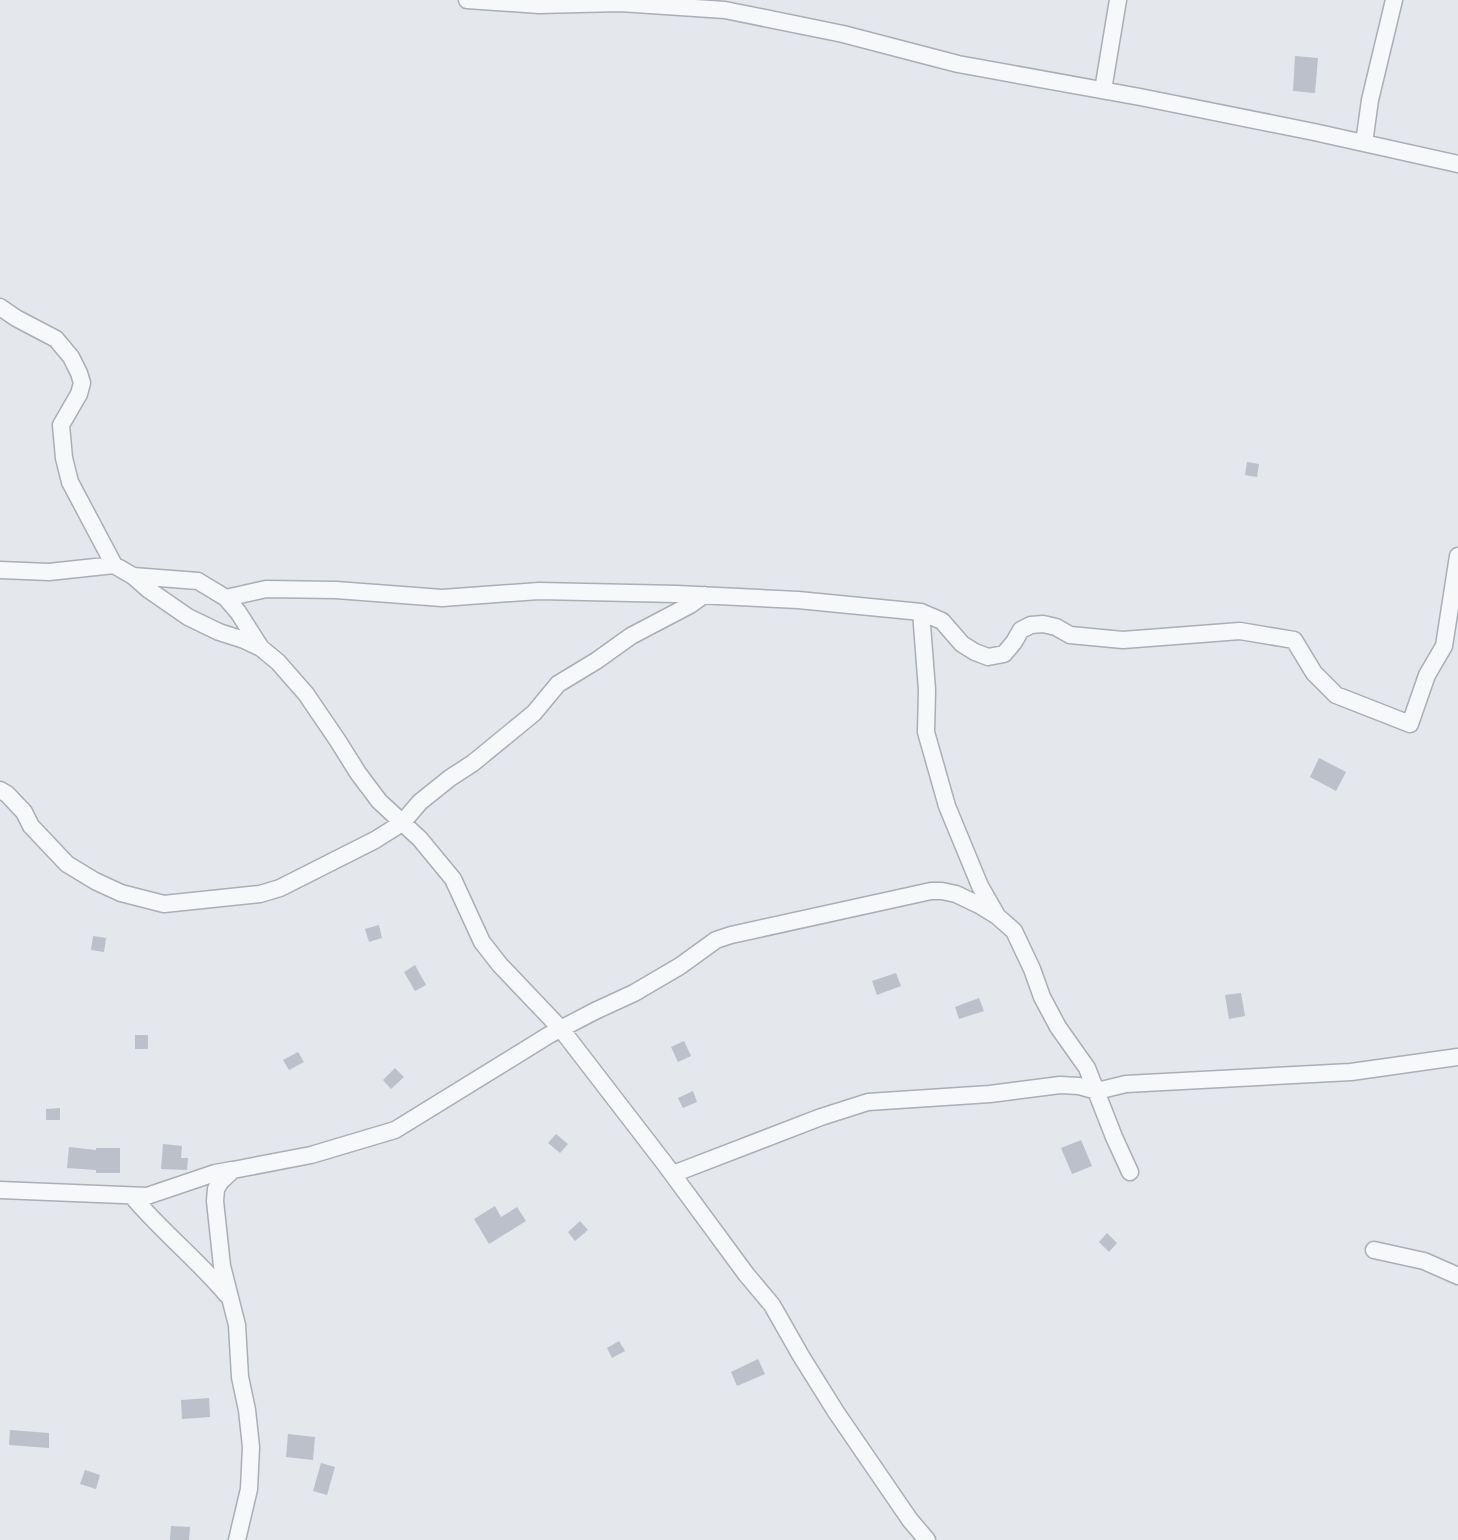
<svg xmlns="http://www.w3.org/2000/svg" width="1458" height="1540" font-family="'Golos Text',sans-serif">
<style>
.building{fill:#bbc0ca}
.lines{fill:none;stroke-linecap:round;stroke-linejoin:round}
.minor-casing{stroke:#a9aeb7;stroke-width:19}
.minor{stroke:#f7f8fa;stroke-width:16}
</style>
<rect width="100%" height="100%" fill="#e4e7ec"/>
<!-- building -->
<path class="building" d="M1295 56 1318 58 1315 93 1293 91Z
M1247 462 1259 464 1257 477 1245 475Z
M1319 758 1346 772 1336 791 1310 777Z
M379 925 382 938 369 942 365 929Z
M93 936 106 938 104 952 91 950Z
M415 965 426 985 415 991 404 972Z
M896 973 901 986 877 995 872 981Z
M1241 993 1245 1016 1229 1019 1225 995Z
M979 998 984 1011 959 1019 955 1007Z
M135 1035H148V1049H135Z
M684 1041 691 1056 678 1062 671 1047Z
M298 1052 304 1062 289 1070 283 1060Z
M395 1068 404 1077 391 1089 383 1080Z
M693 1091 697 1102 683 1108 678 1098Z
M60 1108V1120H46V1109Z
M556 1134 568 1144 560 1153 548 1143Z
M1081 1140 1092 1166 1072 1174 1061 1148Z
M163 1144 182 1146 181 1158H188L187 1170 161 1169Z
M69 1147 96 1150V1148H120V1173H96V1170L67 1168Z
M495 1206 501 1217 517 1207 526 1221 489 1244 474 1219Z
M580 1221 588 1230 575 1241 568 1232Z
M1107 1233 1117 1243 1109 1252 1099 1242Z
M619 1341 625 1351 612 1358 607 1348Z
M758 1359 765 1374 737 1386 731 1372Z
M209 1398 210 1417 182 1419 181 1400Z
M10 1430 49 1433V1448L9 1445Z
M288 1434 315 1437 313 1460 286 1457Z
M321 1463 335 1467 327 1495 313 1491Z
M85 1470 100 1475 96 1489 80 1484Z
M171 1526 190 1527 189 1540H170Z"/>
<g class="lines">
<defs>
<path id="minor" d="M467 0 539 5 620 3 725 10 843 34 958 64 1140 97 1314 132 1458 164
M1103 90 1118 0
M1364 143 1370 100 1394 0
M0 307 16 318 56 339 71 357 79 373 82 383 79 394 61 425 64 458 70 482 114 565 133 576 149 590 188 617 219 632 244 640 261 648
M0 570 49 572 114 565
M133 576 198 581 226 598 238 612 261 648 278 662 306 694 338 741 358 773 379 801 420 839 453 879 482 942 500 965 561 1029 665 1164 746 1274 772 1305 801 1356 836 1412 910 1520 927 1540
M226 598 266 589 336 590 442 598 539 591 677 594 798 600 921 612 942 621 962 644 975 652 988 657 1004 654 1014 642 1021 630 1031 625 1043 624 1056 627 1070 635 1123 640 1240 631 1294 640 1314 673 1336 695 1410 724 1427 675 1444 646 1458 556
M921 612 927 690 926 732 947 806 980 886 996 914
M0 790 7 794 24 812 31 826 67 864 95 881 121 893 164 904 260 894 280 888 375 840 402 823 420 802 450 778 473 763 534 713 558 684 596 661 631 636 690 605 704 595
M673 1174 821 1117 868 1102 990 1094 1060 1085 1079 1086 1097 1091 1126 1084 1351 1072 1458 1057
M0 1190 147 1196 215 1173 232 1170
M132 1196C161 1231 198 1260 227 1295
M1374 1250 1424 1261 1458 1276
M237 1540 249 1489 251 1447 247 1410 240 1377 237 1325 222 1266 215 1201 216 1189 221 1181 233 1170 311 1155 395 1130 549 1035 595 1011 634 993 680 966 716 940 731 935 931 891H942L956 894 979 905 997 916 1014 931 1032 969 1042 997 1058 1027 1087 1068 1114 1137 1130 1172"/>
</defs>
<!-- minor casing -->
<use href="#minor" class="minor-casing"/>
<!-- minor -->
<use href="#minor" class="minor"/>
</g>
</svg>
